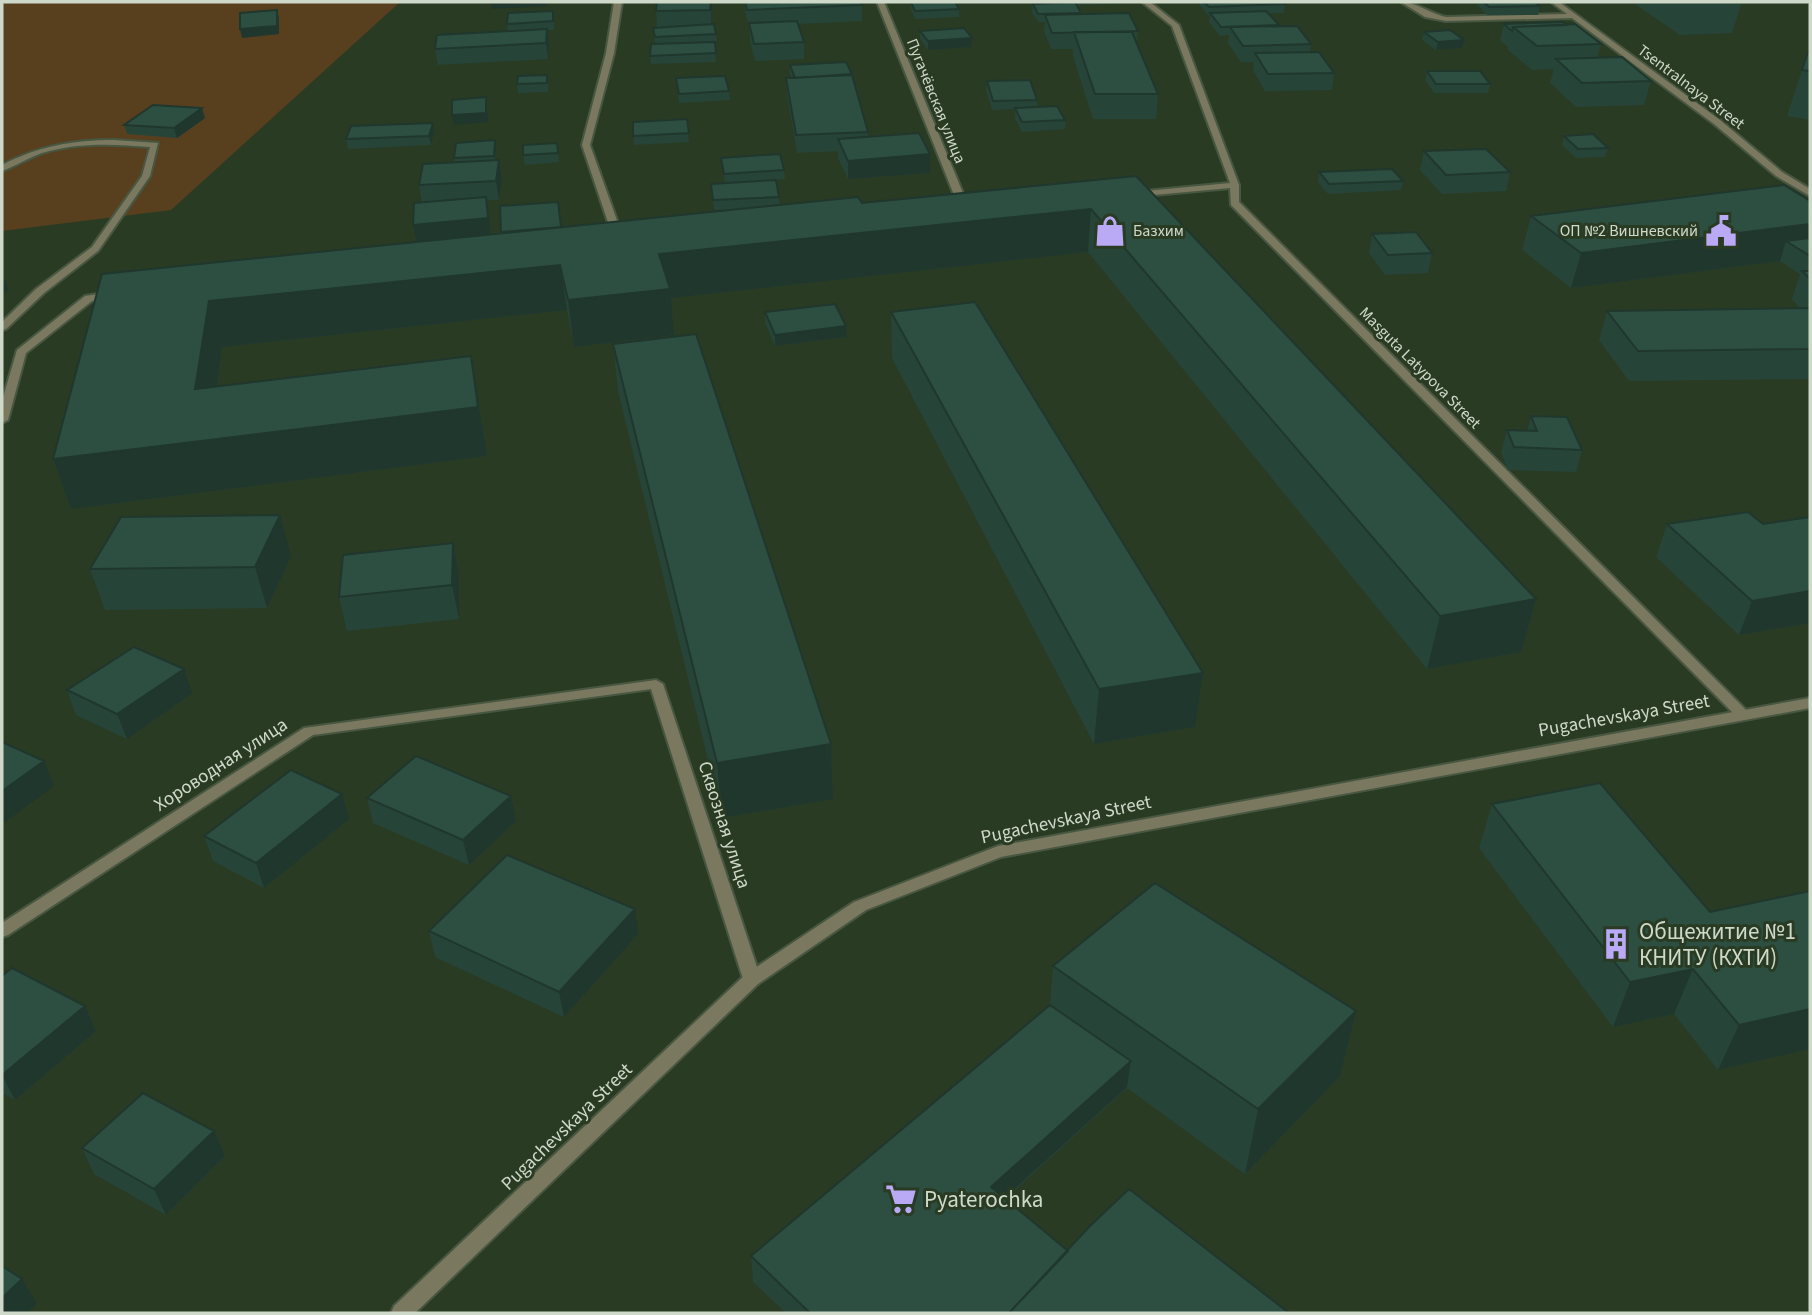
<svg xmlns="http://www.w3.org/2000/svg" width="1812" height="1315" font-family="'Source Sans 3',sans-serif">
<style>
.green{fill:#58401f}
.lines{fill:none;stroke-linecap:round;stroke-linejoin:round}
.minor-casing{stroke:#485741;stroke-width:4}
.tertiary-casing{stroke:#485741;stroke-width:4}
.minor{fill:#7a785f;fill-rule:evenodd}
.tertiary{fill:#7a785f;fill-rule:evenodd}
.wall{fill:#274439}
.shaded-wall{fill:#20372e}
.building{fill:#2d4f42;stroke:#20372e;stroke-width:2}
.labels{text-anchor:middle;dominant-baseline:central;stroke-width:6;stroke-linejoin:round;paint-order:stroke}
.far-street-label{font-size:16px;fill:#cfd9ca;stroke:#2a3b23}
.far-poi-label{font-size:16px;fill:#cfd9ca;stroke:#2a3b23;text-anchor:start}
.street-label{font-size:19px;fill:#cfd9ca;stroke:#2a3b23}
.near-poi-label{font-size:23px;fill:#cfd9ca;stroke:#2a3b23;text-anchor:start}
</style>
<rect width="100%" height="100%" fill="#2a3b23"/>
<!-- green -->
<path class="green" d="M2 2H400L171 210 2 231Z"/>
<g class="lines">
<defs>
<path id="minor" d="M614 2H622L614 53 590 145 624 240 619 243 614 240 582 145 606 53Z
M877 2H884L970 210 968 212 960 210Z
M1142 2H1150L1179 25 1239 185V202L1748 712 1750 715 1748 718H1738L1231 205 1230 188 1132 197 1130 195 1135 192 1230 183 1172 26Z
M1401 2C1414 1 1431 14 1446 17L1567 14 1551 2H1559L1720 120 1782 172 1810 189V196L1776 176 1714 124 1572 18 1446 21 1425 17Z
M114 140 158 143 150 176 98 251 44 293 6 329 2 330V322L36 289 92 247 142 176 150 147C114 144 77 142 42 153 28 158 16 166 2 171V165C38 146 74 140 114 140Z
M112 292 116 293V297L92 301 26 353 8 420 2 423V401L17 350 85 296Z
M656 680 663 684 761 979 758 984 752 986 746 984 743 979 651 689 313 735 8 935 2 937V923L304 728Z"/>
<path id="tertiary" d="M1810 698V708L1001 857 866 910 758 984 415 1313H391L394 1306 746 974 854 902 998 846Z"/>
</defs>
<!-- minor casing -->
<use href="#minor" class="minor-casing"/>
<!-- tertiary casing -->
<use href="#tertiary" class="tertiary-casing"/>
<!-- minor -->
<use href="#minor" class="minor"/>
<!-- tertiary -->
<use href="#tertiary" class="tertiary"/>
</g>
<!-- wall -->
<path class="wall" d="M657 2H712L711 24 716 34 717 42H715L716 62 651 64 650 56 655 44 653 28 657 27 656 11Z
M744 2H860L862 5V21L798 24 804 42V59L755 61 750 40 749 26 745 12Z
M911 2 959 9V17L915 19 911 9Z
M1058 2H1114L1113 4 1077 5 1081 14 1138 31 1137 42 1158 94 1156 119H1093L1073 56V49H1051L1044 31 1045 22H1038L1032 12 1033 4 1059 3Z
M1199 2H1283L1285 4 1284 13H1268L1278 26 1311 44 1310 52 1334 73 1332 90 1265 91 1253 70 1254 62H1241L1228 43 1229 35 1220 36 1209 22 1210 15H1208L1199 4Z
M1476 2H1535L1540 6 1538 15H1487L1476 3Z
M1632 2H1742L1732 33 1680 35Z
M554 19V30H547L549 46 548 59 438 65 435 49 508 31 507 24Z
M1504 24 1566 25 1601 44 1597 58 1651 81 1644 105 1576 107 1550 83 1554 69 1532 70 1508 50V47L1500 40Z
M920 31 971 47 928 50 920 39Z
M1424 32 1464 40 1462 48 1436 50 1422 40Z
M1810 53V120L1787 116 1802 70Z
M790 65 852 74 868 132V137L930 173 848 179 838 158V151L797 153 787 95 786 78H792L790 74Z
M1427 71 1490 84 1488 93H1434L1425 80Z
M518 76 548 83V92L518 93 517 84Z
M676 78 729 91 730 100 679 103Z
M987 81 1037 100V107L1065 120V129L1022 132 1015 118V109L992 110 986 90Z
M205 118 177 138 127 134 124 125Z
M687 119 689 142 634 145 633 122Z
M434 132 431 145 348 149 346 139Z
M1564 136 1608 148 1605 157 1576 158 1562 145Z
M495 140 496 150V161L499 160 502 179 499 200H487L491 234 739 209 714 210 711 184 725 183 721 158 784 170 785 179 749 182 779 197 780 205 862 203 1136 176 1536 599 1521 652 1427 669 1088 252 671 298 674 335 574 347 567 310 222 347 217 386 479 404 487 456 71 509 53 459 102 274 417 242 413 225 422 202 419 185 455 163 454 158Z
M557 143 559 162 525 165 523 155Z
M1424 151 1510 172 1506 191 1442 194 1420 170Z
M1319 172 1403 181 1401 190 1328 194 1318 182Z
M1810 201V379L1629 381 1599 340 1607 311 1800 308 1792 299 1800 274 1780 261 1571 288 1522 250 1531 216Z
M1372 234 1432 253 1428 273 1385 275 1369 253Z
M765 312 847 337 775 346 765 323Z
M891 312 1203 673 1195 727 1094 744 892 358Z
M613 344 831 744 833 799 722 818 618 391Z
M1531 416 1582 450 1576 472 1508 470 1501 452 1507 430 1527 431Z
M1810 517V623L1739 635 1656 557 1667 524H1763Z
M453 543 459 576V619L347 631 339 597Z
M291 556 267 608 105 610 90 569Z
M67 690 192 693 127 739 76 715Z
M511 796 516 821 469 865 373 823 367 798Z
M1492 804 1710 912 1810 891V1049L1718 1070 1674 1014 1613 1027 1479 848Z
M349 819 264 888 213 861 204 836Z
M429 931 638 934 564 1017 435 957Z
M1053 966 1356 1011 1340 1076 1245 1174 1127 1088 1005 1199 1068 1251 1289 1313H786L753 1282 751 1256 1050 1005Z
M2 976 85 1006 96 1031 15 1100 2 1093Z
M214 1131 225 1156 166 1215 94 1174 82 1148Z"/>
<!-- shaded-wall -->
<path class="shaded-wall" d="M491 2H547V6L492 9Z
M711 2H712V8L711 26Z
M277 10 279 18V34L242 38 240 29Z
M547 29 549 46 548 59 546 43Z
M972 38 971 47 928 50V41Z
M1464 40 1462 48 1436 50 1438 42Z
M486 97 488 122 454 125 452 115Z
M202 108 205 118 177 138 174 128Z
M433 123 434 132 431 145 429 136Z
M495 140 496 150 495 165 494 156Z
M930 154V173L848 179V161Z
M499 160 502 179 499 200 496 181Z
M486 197 489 216 491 238 417 244 413 225Z
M1091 209 1088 252 671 298 674 335 574 347 568 300 659 254Z
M1810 224V256L1786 241 1780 261 1571 288 1581 253Z
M560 265 567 310 222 347 210 437 195 389 209 301Z
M5 280 9 291 2 294V282Z
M846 326 847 337 775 346V335Z
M471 356 487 456 71 509 53 459Z
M280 515 291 556 267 608 255 567Z
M453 543 459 576V619L452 585Z
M1810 591V623L1739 635 1752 601Z
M1536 599 1521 652 1427 669 1440 616Z
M184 669 192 693 127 739 117 714Z
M1203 673 1195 727 1094 744 1099 689Z
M831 744 833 799 722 818 717 763Z
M44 761 54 786 2 824V791Z
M342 794 349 819 264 888 256 863Z
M511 796 516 821 469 865 463 840Z
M635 909 638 934 564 1017 559 992Z
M1693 969 1674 1014 1613 1027 1630 982Z
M85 1006 96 1031 15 1100 2 1075Z
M1810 1009V1049L1718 1070 1739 1025Z
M1356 1011 1340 1076 1245 1174 1258 1109Z
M1131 1061 1127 1087 989 1212 991 1187Z
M214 1131 225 1156 166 1215 154 1189Z
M22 1279 37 1304 27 1313H2V1298Z"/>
<!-- building -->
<path class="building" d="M657 2H711L710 10 656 11Z
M745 2H860L862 5 747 10Z
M911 2H955L959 9 915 11Z
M1075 2 1081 13 1038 14 1033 4Z
M1204 2H1283L1285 4 1209 7Z
M1484 2H1535L1540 6 1489 7Z
M277 10V26L240 29V13Z
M553 11V21L507 24 508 13Z
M1266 11 1279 25 1221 27 1210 13Z
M1129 13 1138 31 1052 33 1045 15Z
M797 21 804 42 754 44 749 23Z
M1563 22 1566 25 1513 27 1512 31 1504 24Z
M714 24 716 34 655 37 653 28Z
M1575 24 1601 44 1537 46 1513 27Z
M1297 26 1311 44 1243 46 1230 27Z
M964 28 972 38 928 41 920 31Z
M547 29 546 43 435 49 437 35Z
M1450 30 1464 40 1438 42 1424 32Z
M1074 32H1132L1158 94H1095Z
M715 42 716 53 650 56 651 44Z
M1319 52 1334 73 1268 74 1255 53Z
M1808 52 1810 53V71L1802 70Z
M1622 57 1651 81 1582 83 1556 59Z
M846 62 852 74 795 78 790 65Z
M1427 71H1480L1490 84H1436Z
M547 75V83L517 84 518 76Z
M852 75 868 132 796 135 786 78Z
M725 76 729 91 679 94 676 78Z
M1030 80 1037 100 993 101 987 81Z
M486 97V113L452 115V100Z
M153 105 202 108 174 128 124 125Z
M1057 106 1065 120 1022 122 1015 108Z
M687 119 689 133 633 136V122Z
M433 123 429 136 346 139 351 126Z
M919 133 930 154 848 161 838 139Z
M1593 134 1608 148 1578 149 1564 136Z
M495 140 494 156 454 158 456 143Z
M557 143 558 153 523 155V145Z
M1486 149 1510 172 1446 175 1424 151Z
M780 154 784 170 724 174 721 158Z
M499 160 496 181 419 185 423 164Z
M1392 169 1403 181 1329 184 1319 172Z
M1136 176 1536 599 1440 616 1091 209 659 254 670 289 568 300 560 265 209 301 195 389 471 356 478 407 53 459 102 274 858 197 862 203Z
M776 180 779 197 713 200 711 184Z
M1784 185 1810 201V224L1581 253 1531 216Z
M486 197 488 218 413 225 414 203Z
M558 202 561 227 501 232 500 206Z
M1416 232 1432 253 1388 255 1372 234Z
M1810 238V256L1786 241Z
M1802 271H1810V279Z
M975 302 1203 673 1099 689 891 312Z
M835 304 846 326 775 335 765 312Z
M1810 308V349L1638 351 1607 311Z
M696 334 831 744 717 763 613 344Z
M1531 416 1567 417 1582 450 1514 447 1507 430 1537 431Z
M1748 512 1763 524 1810 517V591L1752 601 1667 524Z
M280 515 255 567 90 569 121 517Z
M453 543 452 585 339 597 343 555Z
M134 647 184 669 117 714 67 690Z
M2 742 44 761 2 791Z
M416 756 511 796 463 840 367 798Z
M291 770 342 794 256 863 204 836Z
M1600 783 1710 912 1810 891V1009L1739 1025 1693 969 1630 982 1492 804Z
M507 855 635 909 559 992 429 931Z
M1155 883 1356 1011 1258 1109 1053 966Z
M12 968 85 1006 2 1075V976Z
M1050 1005 1131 1061 991 1187 1068 1251 1009 1313H810L751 1256Z
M143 1093 214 1131 154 1189 82 1148Z
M1129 1189 1289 1313H1009L1090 1226Z
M2 1266 22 1279 2 1298Z"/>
<!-- icons -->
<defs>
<symbol id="shop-bare" viewBox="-9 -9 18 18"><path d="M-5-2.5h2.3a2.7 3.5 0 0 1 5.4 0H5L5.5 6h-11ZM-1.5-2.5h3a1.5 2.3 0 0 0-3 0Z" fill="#baaaf6" stroke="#2a3b23" stroke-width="2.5" paint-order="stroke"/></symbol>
<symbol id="civic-bare" viewBox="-9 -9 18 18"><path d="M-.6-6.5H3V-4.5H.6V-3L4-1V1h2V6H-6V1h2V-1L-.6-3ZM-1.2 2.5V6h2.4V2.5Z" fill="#baaaf6" stroke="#2a3b23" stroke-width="2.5" paint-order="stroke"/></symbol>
<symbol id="building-bare" viewBox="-9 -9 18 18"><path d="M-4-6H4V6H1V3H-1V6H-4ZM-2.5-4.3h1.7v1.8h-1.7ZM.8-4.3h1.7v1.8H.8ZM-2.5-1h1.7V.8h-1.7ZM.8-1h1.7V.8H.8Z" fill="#baaaf6" stroke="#2a3b23" stroke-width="2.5" paint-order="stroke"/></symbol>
<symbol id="supermarket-bare" viewBox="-9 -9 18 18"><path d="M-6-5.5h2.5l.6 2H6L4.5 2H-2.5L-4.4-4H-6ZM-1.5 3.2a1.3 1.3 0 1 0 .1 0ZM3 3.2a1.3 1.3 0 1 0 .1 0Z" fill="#baaaf6" stroke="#2a3b23" stroke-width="2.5" paint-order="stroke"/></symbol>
</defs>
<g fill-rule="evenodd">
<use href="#shop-bare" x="1088" y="209" width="44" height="44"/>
<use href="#civic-bare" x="1699" y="209" width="44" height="44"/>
<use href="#building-bare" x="1594" y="922" width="44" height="44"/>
<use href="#supermarket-bare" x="879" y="1177" width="44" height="44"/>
</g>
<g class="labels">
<!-- far-street labels -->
<g class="far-street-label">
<text transform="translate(1691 87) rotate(37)">Tsentralnaya Street</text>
<text transform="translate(936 101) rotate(68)">Пугачёвская улица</text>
<text transform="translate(1420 368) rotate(45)">Masguta Latypova Street</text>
</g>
<!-- far-poi labels -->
<g class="far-poi-label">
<text x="1133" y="231">Базхим</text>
<text x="1698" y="231" text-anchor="end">ОП №2 Вишневский</text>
</g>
<!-- street labels -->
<g class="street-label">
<text transform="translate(1624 716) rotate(-10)">Pugachevskaya Street</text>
<text transform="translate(221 765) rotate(-33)">Хороводная улица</text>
<text transform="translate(1066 820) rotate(-12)">Pugachevskaya Street</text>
<text transform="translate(724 825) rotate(72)">Сквозная улица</text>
<text transform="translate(567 1127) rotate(-44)">Pugachevskaya Street</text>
</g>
<!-- near-poi labels -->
<g class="near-poi-label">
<text x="1639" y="931">Общежитие №1<tspan x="1639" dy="26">КНИТУ (КХТИ)</tspan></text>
<text x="924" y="1199">Pyaterochka</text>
</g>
</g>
<!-- border -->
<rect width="1812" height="1315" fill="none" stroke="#cfd9ca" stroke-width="7"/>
</svg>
